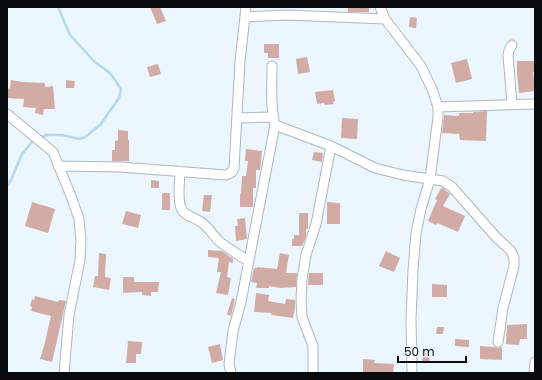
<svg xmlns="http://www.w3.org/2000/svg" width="542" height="380" font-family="Poppins,sans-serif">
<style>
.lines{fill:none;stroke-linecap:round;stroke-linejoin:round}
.stream{stroke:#b6d9ee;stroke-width:2.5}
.building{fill:#d2aba4}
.street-casing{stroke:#acb7bf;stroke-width:11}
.street{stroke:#fff;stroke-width:9}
</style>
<rect width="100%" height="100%" fill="#ebf6fe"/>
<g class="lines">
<!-- stream -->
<path class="stream" d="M43 136 48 135H62L80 139 85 137 100 125 119 98 121 89 110 73 94 61 70 35 58 7
M7 186 11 180 22 154 32 142"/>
</g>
<!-- building -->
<path class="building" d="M150 7H160L166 21 157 24Z
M348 7H369V12H348Z
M410 17 417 18 416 28 409 27Z
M264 44H279V58H268V53H264Z
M307 57 310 72 298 74 296 59Z
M467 59 472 79 456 83 451 63Z
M517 61H535V72H533L535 91 519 93 517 74Z
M158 64 161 74 150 77 147 67Z
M11 80 22 82 45 83V87L53 86 55 109H44L43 115 35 113 36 108 23 107 24 99 7 98 8 88 10 89Z
M66 80 75 81 74 88H66Z
M333 90 335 101 333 102 334 104 325 105 324 103 317 104 315 92Z
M487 111 486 141 460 140 459 134 442 133 444 115 459 116V113H473V112Z
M342 118 358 119 357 139 341 138Z
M118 130 128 131V140H129V161H112V150H115V141L118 140Z
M246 149 262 151 260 170H256V188H253V207H240V194H241L242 176H246L248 161H245Z
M314 152 323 153 322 162 312 160Z
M151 180 159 181V188H151Z
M442 187 450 194 443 206 465 216 458 232 437 223 436 225 428 221 437 200 435 199Z
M162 193H170V210H162Z
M204 195H212L210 212 202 211Z
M32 202 55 209 48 233 25 226Z
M327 202 340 203V224H327Z
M126 211 141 215 138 228 122 224Z
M299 213H308V229H306V237L302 246H292V239H294V235H299Z
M245 218 247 239 236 241 235 226H238L237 219Z
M208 250 222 251 233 259V263L229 262 227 277 231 278 228 295 216 293 221 272H217L219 258 208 257Z
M386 251 400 258 394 272 379 266Z
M99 253 106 254 105 277 111 278 109 290 93 287 95 276H98Z
M280 253 289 255 286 273H297L296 287 280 288 269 286V288H256L257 283 251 282 254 268H257V267L277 269Z
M309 273H323V285H308Z
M123 277H134V282H159L158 292H151V296L142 295V292L123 293Z
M432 284 447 285V297H432Z
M256 293 269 295 268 301 285 304 286 299 295 300V308L293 318 271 315 272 313 254 312Z
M35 296 58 302 59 300 66 301 52 362 40 359 44 346 51 316 31 311 32 307 30 306 32 299 34 300Z
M232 298 235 299 231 316 227 314Z
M527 324V339H520L519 345 506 344 507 325Z
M437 327H444L443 334H436Z
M455 339 469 340V347L455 346Z
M128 341 142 342 141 354H136V363H126Z
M220 344 223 360 212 363 208 347Z
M480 346 494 347 498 348 502 347V360L480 359Z
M423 351H430L429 363 422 362Z
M363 359 375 360 374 363 394 364 393 373H363Z"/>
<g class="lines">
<defs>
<path id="street" d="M380 7 385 19 421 66 432 89 438 107V117L430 179 421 209 416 233 413 270 411 319 412 373
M245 17 286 15 385 19
M512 45 509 50 508 55 512 104
M272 66C272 85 270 106 275 125L331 146 375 168 403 175 443 181 452 187 496 237 511 251 514 258V266L503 308 498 342
M438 107 535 104
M7 114 53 152 71 196 79 219 81 241 80 260 69 315 64 373
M237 118 273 117
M58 166 120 167 226 175 232 172 234 168 235 150 240 61 246 7
M180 171C180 181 177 198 181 208 184 216 194 217 201 222 209 227 213 236 220 242 229 249 239 255 248 261
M231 373 229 364 233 331 241 302 275 125
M313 373V346L302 317 301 301 302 279 306 255 316 224 331 146
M534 373 535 362"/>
</defs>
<!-- street casing -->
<use href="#street" class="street-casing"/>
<!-- street -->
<use href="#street" class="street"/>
</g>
<!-- border -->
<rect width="542" height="380" fill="none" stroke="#090c0f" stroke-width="16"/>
<!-- scale -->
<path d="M398 356v6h68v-6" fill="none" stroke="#090c0f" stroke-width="2"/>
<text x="404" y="356" font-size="12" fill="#090c0f" stroke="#ebf6fe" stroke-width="3" paint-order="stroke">50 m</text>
</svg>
